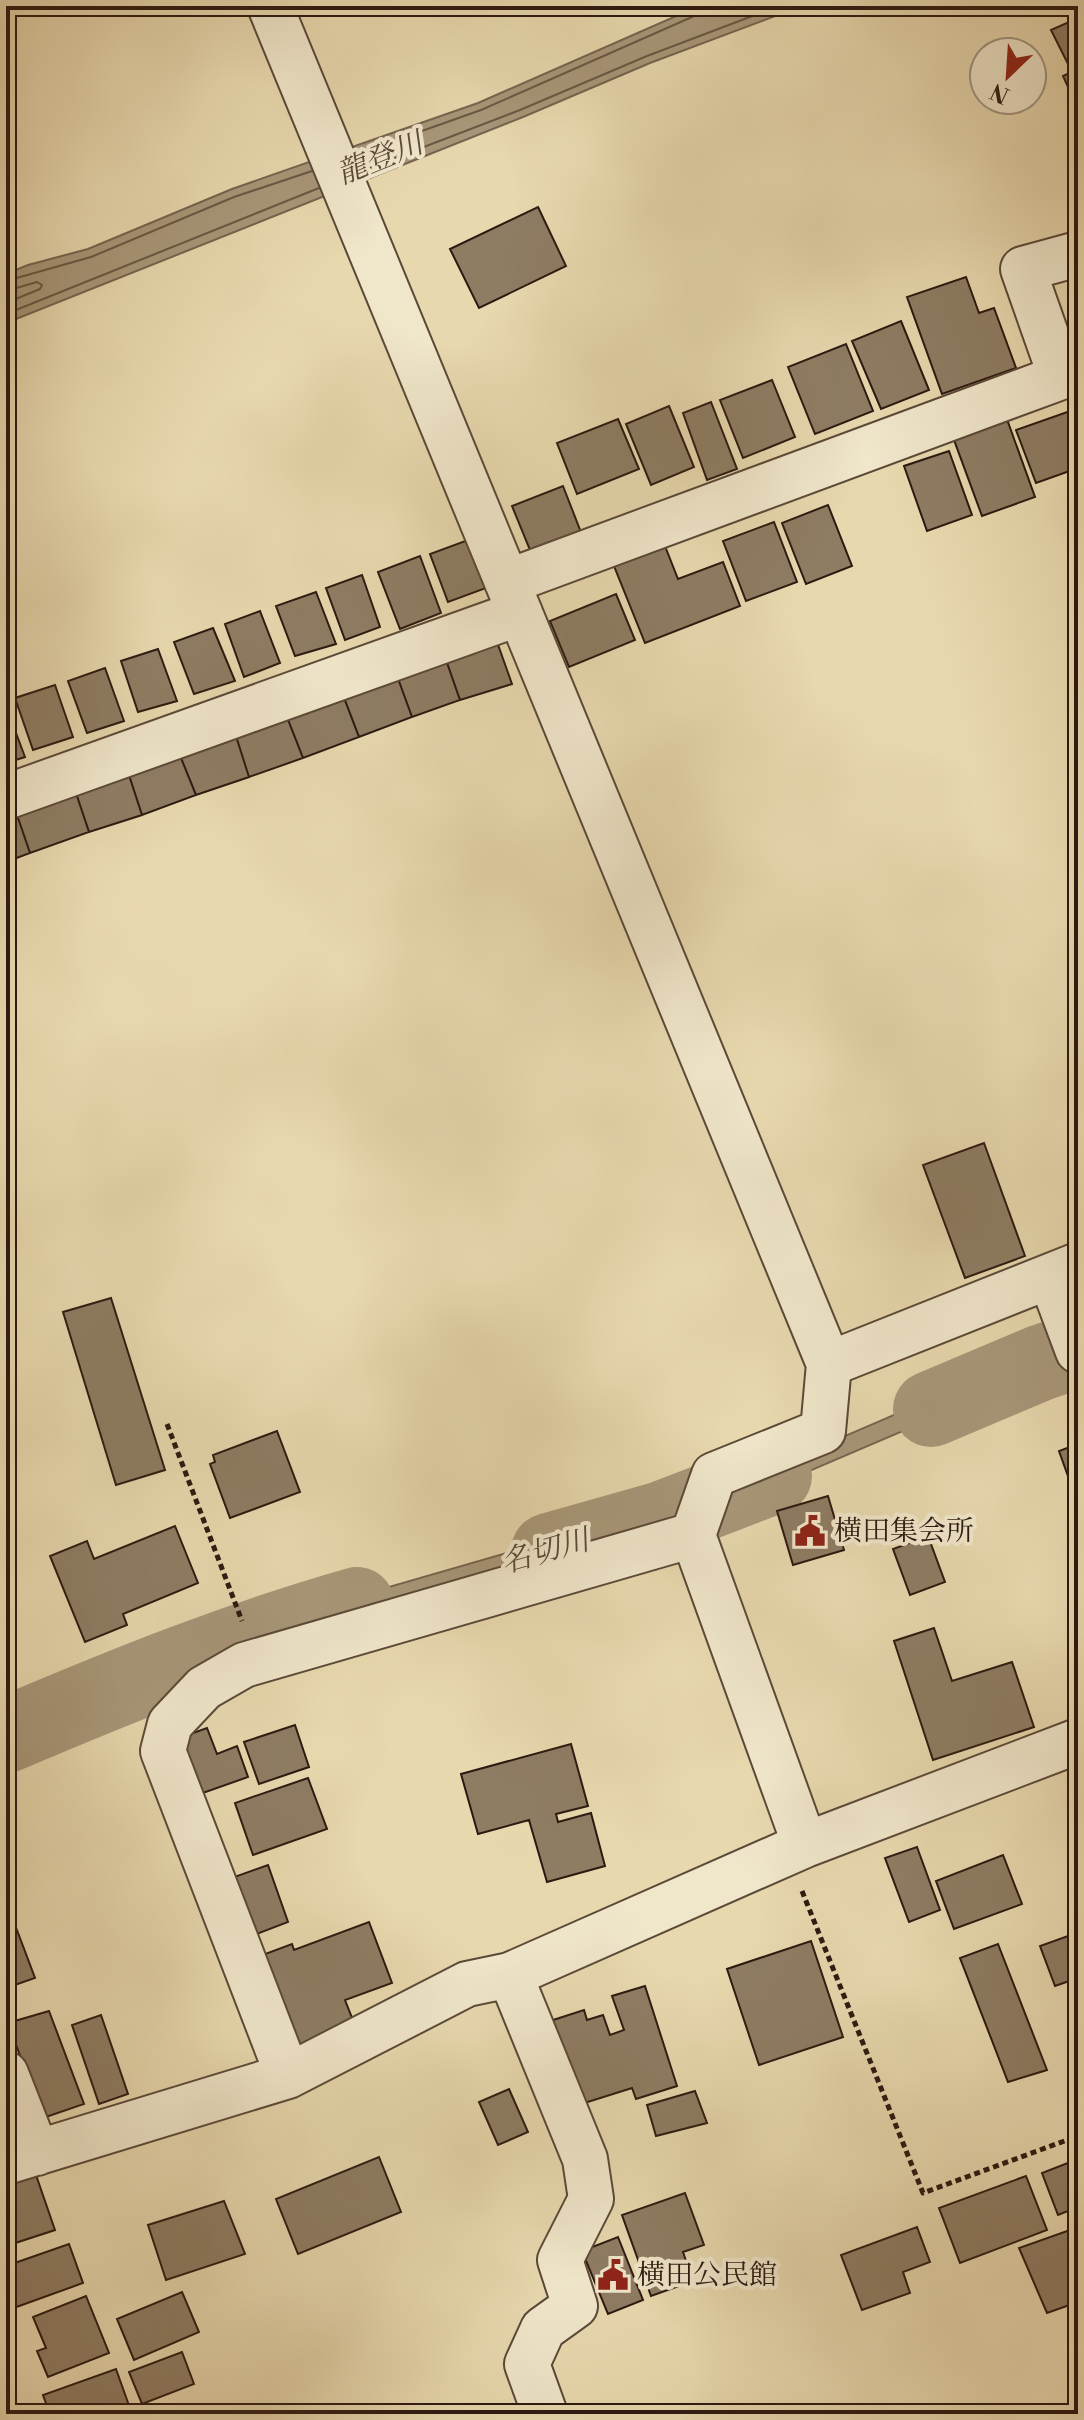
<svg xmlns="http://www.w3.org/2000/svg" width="1084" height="2420" font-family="'Libre Bodoni','Noto Serif JP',serif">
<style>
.water{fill:#a89779;stroke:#76654f;stroke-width:2}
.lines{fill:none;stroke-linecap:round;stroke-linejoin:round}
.shore{stroke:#6a5845;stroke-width:2}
.river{stroke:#a89779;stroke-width:76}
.building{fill:#8e7c63;stroke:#2c1911;stroke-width:2}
.street-casing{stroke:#5b4938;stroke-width:48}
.path{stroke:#2c1911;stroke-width:5;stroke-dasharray:6 4;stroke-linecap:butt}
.street{stroke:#f0e6ca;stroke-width:44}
.labels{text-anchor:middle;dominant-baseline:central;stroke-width:8;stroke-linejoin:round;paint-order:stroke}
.poi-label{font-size:28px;fill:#2c1911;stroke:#f0e6ca;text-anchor:start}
.water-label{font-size:30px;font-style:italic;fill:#5e4b3b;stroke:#f0e6ca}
</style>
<rect width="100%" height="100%" fill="#e8d8ae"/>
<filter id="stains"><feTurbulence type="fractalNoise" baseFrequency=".0025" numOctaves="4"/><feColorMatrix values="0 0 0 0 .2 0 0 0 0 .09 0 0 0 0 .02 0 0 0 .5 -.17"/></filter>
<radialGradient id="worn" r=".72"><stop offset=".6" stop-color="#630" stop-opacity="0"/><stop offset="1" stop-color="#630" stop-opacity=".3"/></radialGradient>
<!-- water -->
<path class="water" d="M699 6H802L650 63 523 117 6 323V274L28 265 88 249 232 189 478 103Z
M1024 1359 1031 1376 723 1508 715 1492Z
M648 1512 653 1531 260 1647 254 1626Z
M227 1635 232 1654 53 1722 6 1743V1724Z"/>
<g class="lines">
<!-- shore -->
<path class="shore" d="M357 154 481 110 692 17 697 12 698 6
M364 170 520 110 647 56 779 6
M6 281 91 257 234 197 312 171
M6 291 37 282 42 285 40 289 6 303
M6 314 319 188"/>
<!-- river -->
<path class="river" d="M931 1409 1040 1363 1078 1350
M549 1551 662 1519 774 1476
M6 1735C121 1686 237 1639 357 1605"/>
</g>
<!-- building -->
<path class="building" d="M1078 18V62L1069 66 1051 30Z
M1078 69V109L1063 76Z
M538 207 566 266 479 308 450 249Z
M966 277 979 313 994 308 1016 368 942 394 907 297Z
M901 321 929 390 881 409 852 341Z
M846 344 873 411 815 434 788 367Z
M772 380 795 437 743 458 720 400Z
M711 402 737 469 707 480 683 413Z
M669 406 694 467 651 485 626 424Z
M1073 410 1078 423V468L1036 483 1016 430Z
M1004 411 1035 497 982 516 950 429Z
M618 419 639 469 577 494 557 443Z
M949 451 972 515 927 531 904 466Z
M563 486 582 535 532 555 512 506Z
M828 505 852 566 806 584 782 523Z
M774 522 797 582 746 601 723 541Z
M468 540 486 588 448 602 430 554Z
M663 541 678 579 723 562 740 606 645 643 612 561Z
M420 556 441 613 400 629 378 572Z
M362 575 380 627 345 640 326 588Z
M316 592 336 644 295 656 276 606Z
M616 594 635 640 569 667 550 621Z
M260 611 280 663 244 677 225 624Z
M213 628 235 681 194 694 174 642Z
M496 639 512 684 460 700 445 657Z
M158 649 177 701 138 712 121 661Z
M445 657 460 700 412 717 396 673Z
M105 668 124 721 87 733 68 681Z
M396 673 412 717 359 737 343 695Z
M55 685 73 737 33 750 15 698Z
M343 695 359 737 303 758 287 717Z
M6 706 25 757 6 763Z
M287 717 303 758 249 777 235 733Z
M235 733 249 777 196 795 179 753Z
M179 753 196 795 142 815 127 769Z
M127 769 142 815 89 832 76 793Z
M76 793 89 832 30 853 16 812Z
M16 812 30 853 6 862V815Z
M984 1143 1025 1256 965 1278 923 1165Z
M111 1298 165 1470 116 1485 63 1312Z
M277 1431 300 1492 230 1518 210 1464 215 1462 213 1455Z
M1078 1444V1504L1059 1451Z
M828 1496 844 1550 793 1565 777 1511Z
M175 1526 198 1583 123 1614 127 1625 85 1642 50 1556 87 1541 94 1559Z
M928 1536 945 1582 910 1595 893 1549Z
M934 1628 952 1681 1012 1662 1034 1727 933 1760 894 1641Z
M295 1725 309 1767 259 1784 244 1742Z
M207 1728 217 1754 237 1746 248 1777 200 1794 179 1738Z
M571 1744 588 1806 556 1814 558 1822 591 1813 605 1866 547 1882 529 1820 478 1834 461 1774Z
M308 1778 327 1829 253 1855 235 1803Z
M917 1847 940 1910 909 1922 885 1858Z
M1003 1855 1022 1904 954 1929 936 1881Z
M268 1865 288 1922 246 1938 226 1880Z
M6 1901 35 1978 6 1988Z
M369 1922 392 1983 345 2000 356 2028 292 2052 257 1957 292 1944 294 1950Z
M1068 1936 1078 1961V1978L1055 1986 1040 1946Z
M811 1941 843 2037 759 2065 727 1969Z
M998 1944 1047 2070 1008 2082 960 1958Z
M645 1986 677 2086 636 2099 632 2088 575 2106 547 2022 584 2010 587 2020 603 2015 610 2035 624 2030 612 1996Z
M49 2011 84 2104 43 2118 8 2023Z
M101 2015 128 2094 99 2104 72 2025Z
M509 2089 528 2132 498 2145 479 2102Z
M695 2091 707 2123 656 2136 647 2105Z
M379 2157 401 2212 298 2254 276 2199Z
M1078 2159V2207L1058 2215 1042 2173Z
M36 2175 55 2230 6 2246V2186Z
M1026 2176 1047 2230 960 2263 939 2208Z
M685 2193 704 2245 683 2252 693 2281 651 2296 622 2215Z
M224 2201 245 2254 166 2280 148 2225Z
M917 2227 930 2262 903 2272 910 2293 862 2310 841 2255Z
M1070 2230 1078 2248V2302L1047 2313 1019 2248Z
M618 2237 643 2300 608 2314 582 2251Z
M69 2244 83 2283 8 2310 6 2266Z
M182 2292 199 2332 134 2360 117 2319Z
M86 2296 109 2353 48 2377 37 2351 46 2348 33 2317Z
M182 2352 194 2384 142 2404 129 2372Z
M116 2369 132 2414H50L43 2395Z"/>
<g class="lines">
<defs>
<path id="street" d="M270 6 829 1364 823 1431 714 1475 693 1535 805 1845
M507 582 1061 377 1023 269 1078 254
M6 797 520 613
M1050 1276 1078 1351
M829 1364 1078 1265
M510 1975 585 2159 591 2199 560 2260 575 2306 543 2329 527 2364 545 2414
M6 2074 37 2153
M288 2076 163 1751 170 1724 204 1688 244 1665 693 1535
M6 2162 288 2076 467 1984 510 1975 805 1845 1078 1741"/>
</defs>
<!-- street casing -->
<use href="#street" class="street-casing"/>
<!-- path -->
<path class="path" d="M167 1424 242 1621
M802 1891 923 2193 1078 2136"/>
<!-- street -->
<use href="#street" class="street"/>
</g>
<!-- icons -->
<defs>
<symbol id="civic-bare" viewBox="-9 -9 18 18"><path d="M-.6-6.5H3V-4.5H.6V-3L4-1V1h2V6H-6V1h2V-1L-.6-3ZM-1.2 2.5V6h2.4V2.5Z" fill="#8f2418" stroke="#f0e6ca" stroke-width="2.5" paint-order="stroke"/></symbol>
</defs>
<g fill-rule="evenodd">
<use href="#civic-bare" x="788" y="1509" width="44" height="44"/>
<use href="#civic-bare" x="591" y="2253" width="44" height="44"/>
</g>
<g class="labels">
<!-- poi labels -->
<g class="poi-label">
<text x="834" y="1531">横田集会所</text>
<text x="637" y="2275">横田公民館</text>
</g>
<!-- water labels -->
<g class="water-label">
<text transform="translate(380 159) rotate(-22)">龍登川</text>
<text transform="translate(545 1552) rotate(-16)">名切川</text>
</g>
</g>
<!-- margin -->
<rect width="1084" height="2420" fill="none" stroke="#e8d8ae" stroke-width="32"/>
<rect x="8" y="8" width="1068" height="2404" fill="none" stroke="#2c1911" stroke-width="4"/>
<rect x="16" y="16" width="1052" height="2388" fill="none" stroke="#2c1911" stroke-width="2"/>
<!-- north arrow -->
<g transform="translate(1008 76) rotate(205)"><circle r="38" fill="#f0e6ca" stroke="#a29480" stroke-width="2"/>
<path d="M0-6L14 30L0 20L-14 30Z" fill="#8f2418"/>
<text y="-12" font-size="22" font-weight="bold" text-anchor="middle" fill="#2c1911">N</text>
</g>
<rect width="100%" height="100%" filter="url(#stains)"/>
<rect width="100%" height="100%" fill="url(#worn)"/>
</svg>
